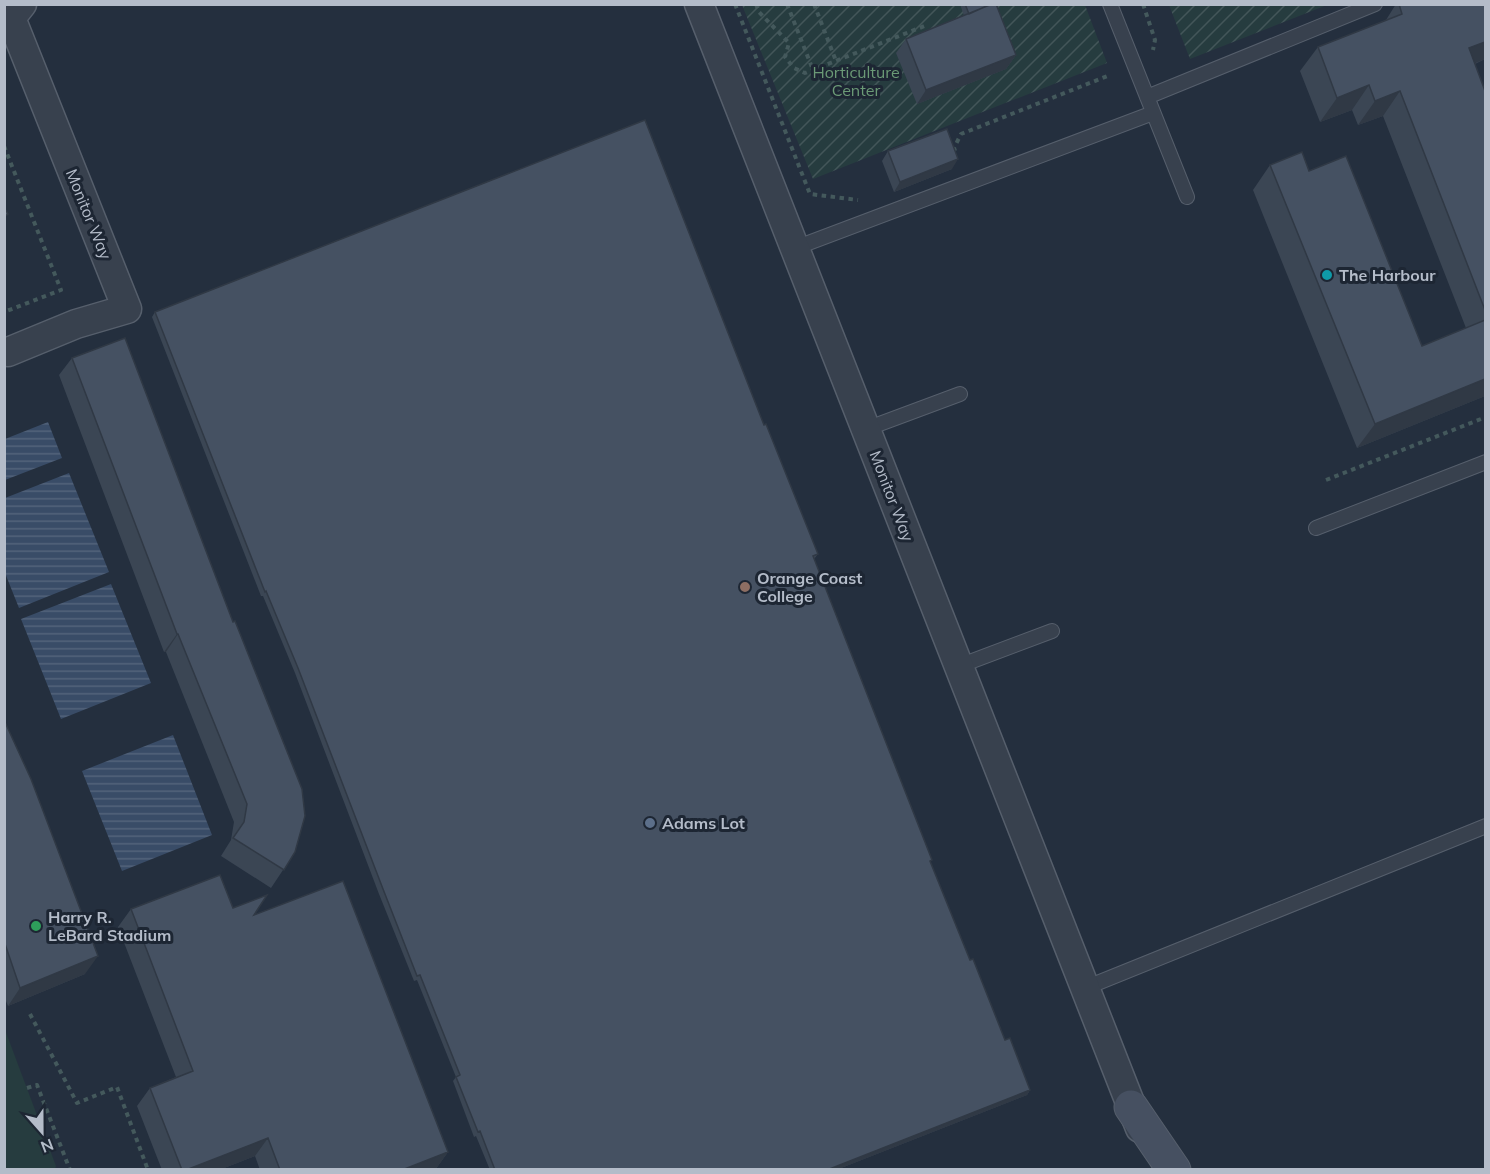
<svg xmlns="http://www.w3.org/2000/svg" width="1490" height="1174" font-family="Mulish,sans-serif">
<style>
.grass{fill:#263c3f}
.garden{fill:url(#garden-furrows)}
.water{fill:url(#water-rules)}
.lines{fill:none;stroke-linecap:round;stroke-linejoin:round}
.lane-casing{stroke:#565f6c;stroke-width:16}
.street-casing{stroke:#565f6c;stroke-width:31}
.secondary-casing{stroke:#565f6c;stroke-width:35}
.path{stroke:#44595c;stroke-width:4;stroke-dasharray:4.5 4.5;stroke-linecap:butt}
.lane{stroke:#38414e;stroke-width:14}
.street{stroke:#38414e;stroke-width:28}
.secondary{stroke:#465061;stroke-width:33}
.wall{fill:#3b4654}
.shaded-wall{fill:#303945}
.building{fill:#455162;stroke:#303945;stroke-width:1.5}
.culture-dot{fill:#0f9aa8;stroke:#1d2633;stroke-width:2}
.education-dot{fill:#8d6e63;stroke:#1d2633;stroke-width:2}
.service-dot{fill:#5c6f8a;stroke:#1d2633;stroke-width:2}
.leisure-dot{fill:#2e9e5b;stroke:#1d2633;stroke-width:2}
.labels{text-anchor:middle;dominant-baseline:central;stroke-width:6;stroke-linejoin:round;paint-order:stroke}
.park-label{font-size:16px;fill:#6b9a76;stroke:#1d2633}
.street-label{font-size:16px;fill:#b4bcc9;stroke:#1d2633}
.poi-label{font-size:16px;font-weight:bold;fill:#b4bcc9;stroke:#1d2633;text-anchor:start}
</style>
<defs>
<pattern id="garden-furrows" width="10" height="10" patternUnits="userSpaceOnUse" patternTransform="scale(1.5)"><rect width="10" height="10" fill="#263c3f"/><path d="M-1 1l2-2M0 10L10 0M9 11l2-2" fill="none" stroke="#435659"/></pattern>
<pattern id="water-rules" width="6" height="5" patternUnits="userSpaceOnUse" patternTransform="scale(1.5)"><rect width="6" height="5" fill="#394c67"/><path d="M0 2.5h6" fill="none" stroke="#53647b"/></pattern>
</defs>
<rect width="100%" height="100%" fill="#242f3e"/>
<!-- grass -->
<path class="grass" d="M4 1027 56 1166 55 1169H5Z"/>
<!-- garden -->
<path class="garden" d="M742 5H1085L1107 63 813 179Z
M1169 5H1327L1190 59Z"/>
<!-- water -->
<path class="water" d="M48 422 62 458 5 480V439Z
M69 473 109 572 19 608 5 573V498Z
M111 584 151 683 61 719 21 619Z
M173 735 212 835 122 871 82 771Z"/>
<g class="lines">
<defs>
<path id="lane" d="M1110 4 1187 197
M1147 97 1375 4
M795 248 1153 113
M866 429 960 394
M1316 528 1486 462
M959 666 1052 631
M1085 988 1486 826"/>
<path id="street" d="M699 4 1140 1128
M8 352 76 324 127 309 11 18 22 4"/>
<path id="secondary" d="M1131 1107 1174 1170"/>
</defs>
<!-- lane casing -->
<use href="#lane" class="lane-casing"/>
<!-- street casing -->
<use href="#street" class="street-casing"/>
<!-- secondary casing -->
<use href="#secondary" class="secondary-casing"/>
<!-- path -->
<path class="path" d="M735 4 810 194 858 200
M756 4 759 12 789 43 785 57 794 68 805 73 927 25
M787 4 813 70
M814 4 836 61
M1143 4 1155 40 1153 50
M4 146 61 290 4 312
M955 151 954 148 961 134 1110 75
M1326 480 1486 417
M30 1014 77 1103 117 1087 148 1170
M27 1088 37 1085 70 1170"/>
<!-- lane -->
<use href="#lane" class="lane"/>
<!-- street -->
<use href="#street" class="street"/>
<!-- secondary -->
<use href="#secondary" class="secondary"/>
</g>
<!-- wall -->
<path class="wall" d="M960 4H999L996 6 1016 55 1006 69 917 104 896 53 906 39 964 16Z
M1396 4H1485V59L1475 64 1485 91V396L1357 448 1253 190 1270 165 1309 171 1422 346 1466 328 1383 116 1358 125 1352 110 1320 122 1300 71 1318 47 1386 20Z
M888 151 952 169 894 192 882 161Z
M155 312 764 425 818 554 814 559 930 862 970 960 1005 1040 1030 1090 1027 1095 836 1170H490L476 1136 474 1137 453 1081 456 1077 417 980 414 981 379 894 295 673 263 596H261L152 317Z
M72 358 295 852 271 888 221 856 231 840 234 822 166 652H164L59 375Z
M4 720 85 974 8 1006 4 996Z
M233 908 254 915 448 1152 435 1170H260L255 1156 219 1170H162L137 1106 150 1088 176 1077 118 927 131 909Z"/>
<!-- shaded-wall -->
<path class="shaded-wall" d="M1485 42V59L1452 73 1469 48Z
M1016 55 1006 69 917 104 926 90Z
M1369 85 1352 110 1320 122 1337 98Z
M1400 91 1383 116 1358 125 1375 101Z
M958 159 952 169 894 192 900 182Z
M1485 379V396L1357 448 1375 424Z
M177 634H178L166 652H164Z
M98 956 85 974 8 1006 20 988Z
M1030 1090 1027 1095 836 1170H827Z
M268 1138 255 1156 219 1170H186Z
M448 1152 435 1170H402Z"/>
<!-- building -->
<path class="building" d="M965 4H991L969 14Z
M992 4H996L1016 55 926 90 906 39Z
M1399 4H1485V42L1469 48 1485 91V310L1400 91 1375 101 1369 85 1337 98 1318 47 1402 14Z
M645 120 764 425 766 424 818 554 813 556 932 860 930 861 970 960 973 959 1005 1040 1010 1038 1030 1090 827 1170H495L480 1131 478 1132 456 1077 460 1075 420 975 417 976 383 889 298 668 266 591 265 592 155 312Z
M947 129 958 159 900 182 888 151Z
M1302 152 1309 171 1346 156 1422 346 1485 320V379L1375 424 1270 165Z
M4 207 8 214 4 217Z
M125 338 233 622 235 621 302 789 305 816 295 852 284 870 233 838 244 822 247 804 178 634H177L72 358Z
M4 720 31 779 98 956 20 988 4 941Z
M220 875 233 908 267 895 254 915 343 881 448 1152 402 1170H280L268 1138 186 1170H182L150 1088 193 1071 131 909Z"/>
<!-- markers -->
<circle class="culture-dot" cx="1327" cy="275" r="6"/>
<circle class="education-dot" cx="745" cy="587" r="6"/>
<circle class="service-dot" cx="650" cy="823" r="6"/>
<circle class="leisure-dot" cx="36" cy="926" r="6"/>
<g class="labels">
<!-- park labels -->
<g class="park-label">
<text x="856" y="72">Horticulture<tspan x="856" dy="18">Center</tspan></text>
</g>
<!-- street labels -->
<g class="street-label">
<text transform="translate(89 214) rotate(68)">Monitor Way</text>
<text transform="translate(892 496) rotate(69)">Monitor Way</text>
</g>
<!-- poi labels -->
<g class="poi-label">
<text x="1339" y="275">The Harbour</text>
<text x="757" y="578">Orange Coast<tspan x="757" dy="18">College</tspan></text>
<text x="662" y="823">Adams Lot</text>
<text x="48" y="917">Harry R.<tspan x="48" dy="18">LeBard Stadium</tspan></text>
</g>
</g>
<!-- border -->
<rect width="1490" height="1174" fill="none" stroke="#b4bcc9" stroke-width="12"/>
<!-- north arrow -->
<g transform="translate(42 1132) rotate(159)" stroke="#1d2633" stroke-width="4.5" paint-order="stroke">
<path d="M0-4.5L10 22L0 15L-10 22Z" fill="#b4bcc9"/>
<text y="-9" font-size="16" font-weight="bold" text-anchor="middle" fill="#b4bcc9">N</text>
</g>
</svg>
